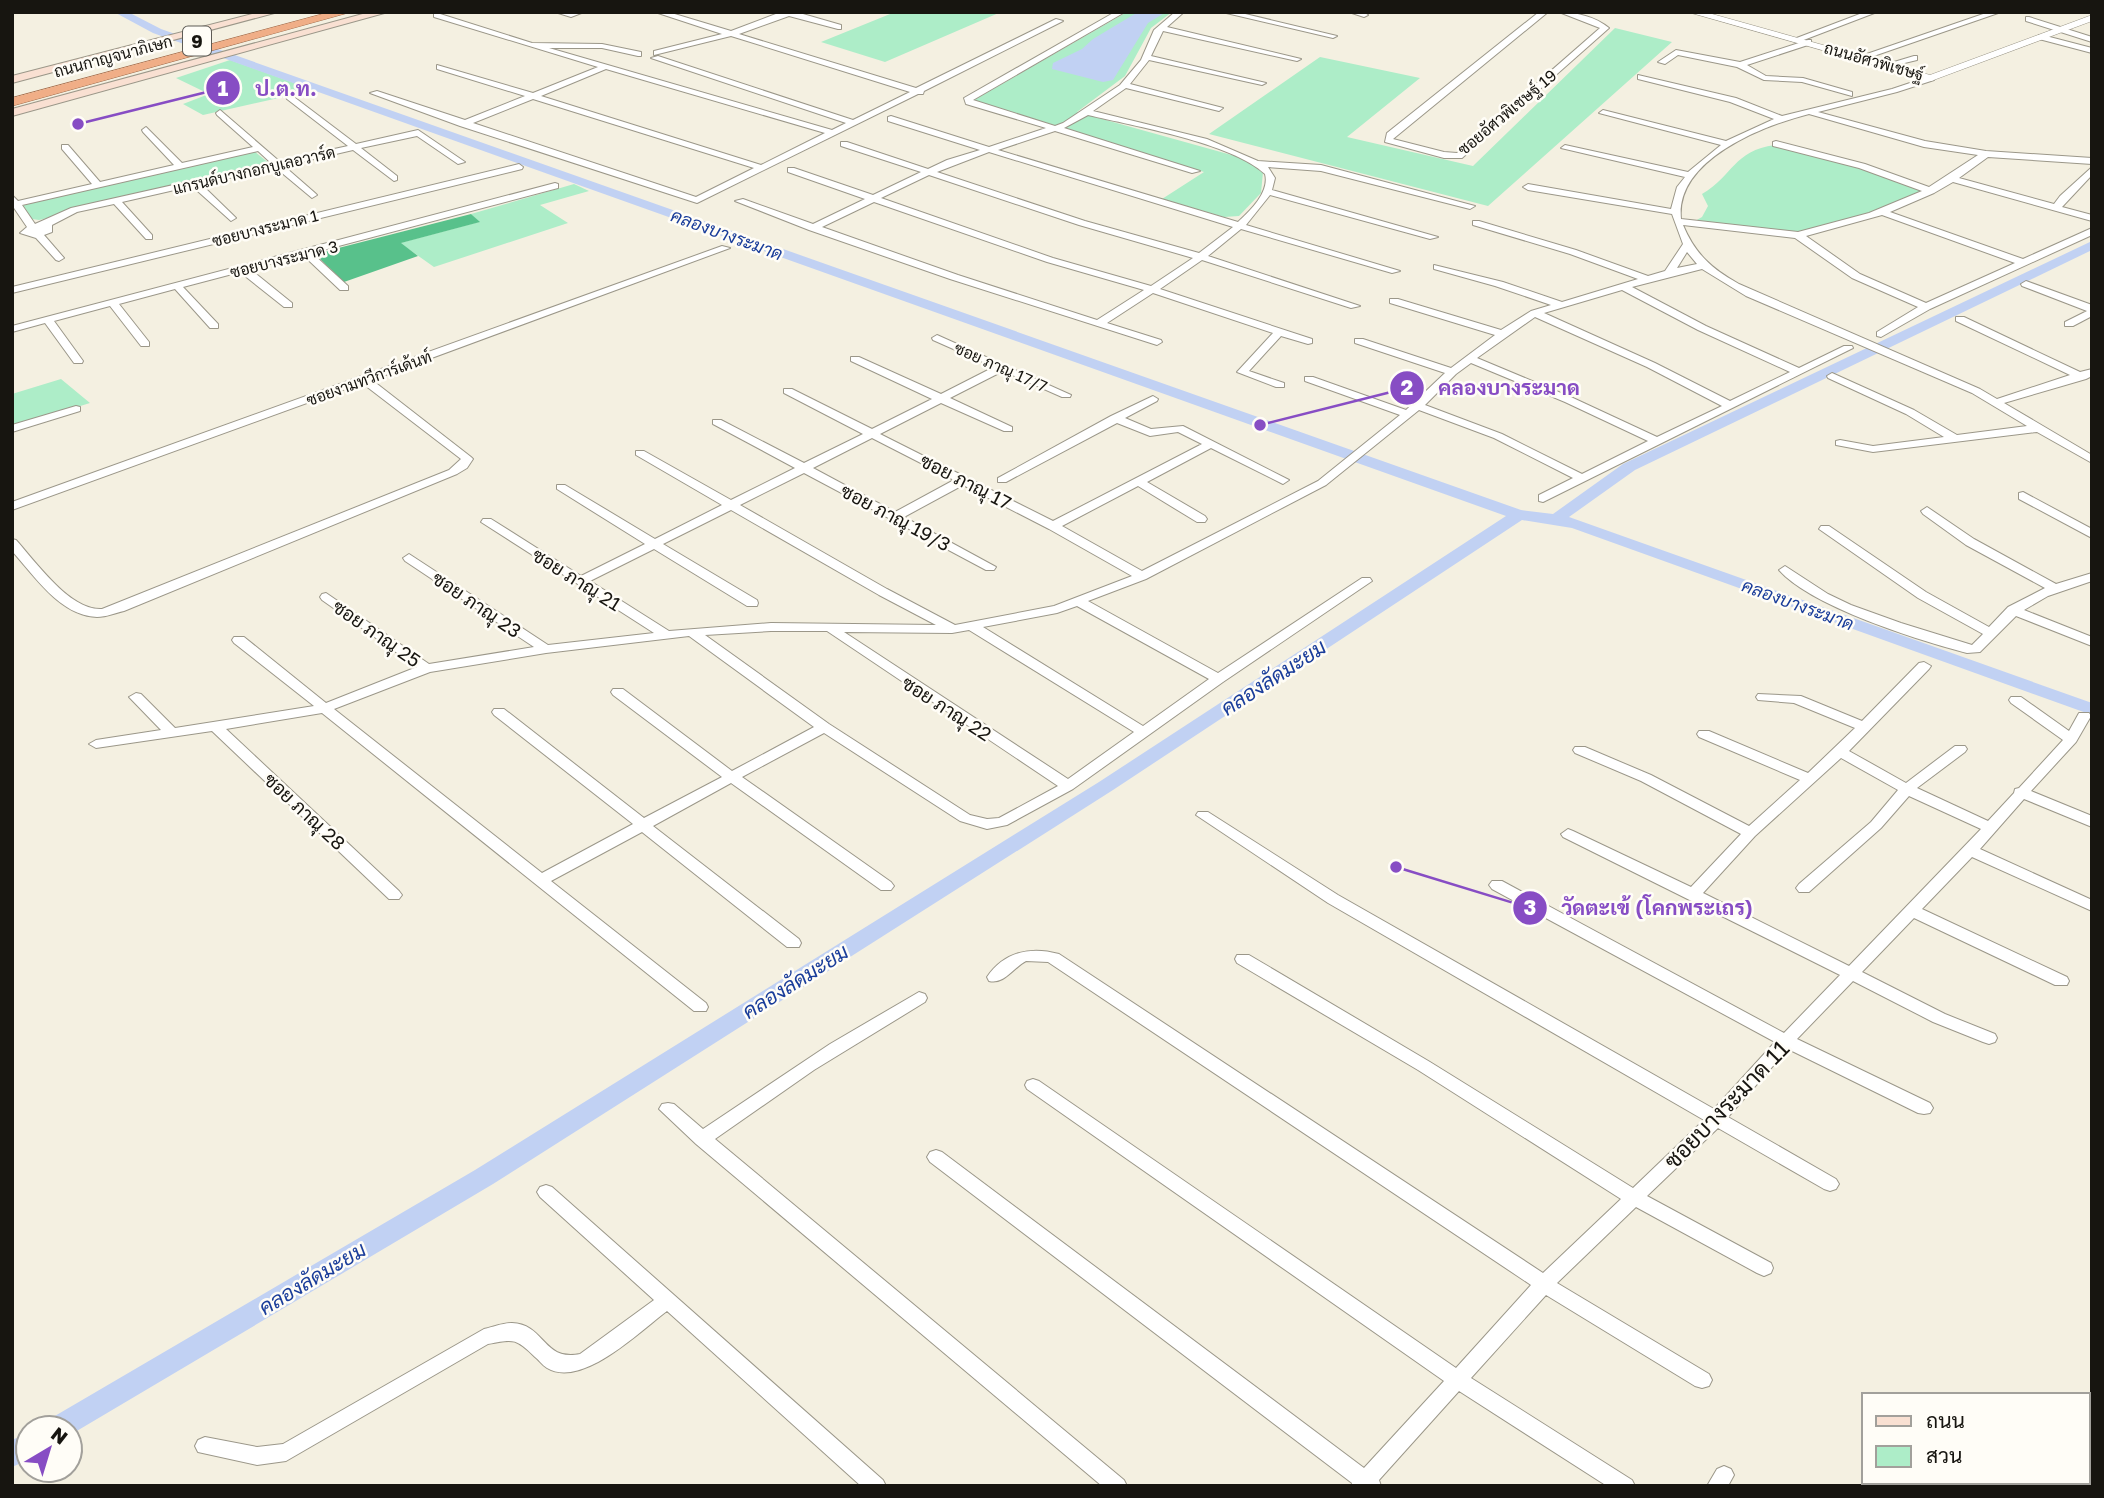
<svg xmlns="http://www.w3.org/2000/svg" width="2104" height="1498" font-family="'Golos Text',Sarabun,sans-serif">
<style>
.green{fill:#adedc8}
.forest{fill:#58c18b}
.water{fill:#c1d1f3}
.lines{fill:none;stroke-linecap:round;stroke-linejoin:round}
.canal{fill:#c1d1f3;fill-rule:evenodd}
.minor-casing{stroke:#9b9789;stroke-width:2}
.tertiary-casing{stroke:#9b9789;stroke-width:1}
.secondary-casing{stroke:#9b9789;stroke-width:2}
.trunk-casing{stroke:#a16b4a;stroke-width:1}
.minor{fill:#fff;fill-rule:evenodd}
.tertiary{fill:#fff;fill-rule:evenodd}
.secondary{fill:#f9e0d2;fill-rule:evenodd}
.trunk{fill:#f0ae87;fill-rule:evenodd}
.labels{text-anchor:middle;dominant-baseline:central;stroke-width:5;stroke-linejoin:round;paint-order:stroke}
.far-street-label{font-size:16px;fill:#171510;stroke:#fffdf7}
.shield{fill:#fffdf7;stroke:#5d5b55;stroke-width:2}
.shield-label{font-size:18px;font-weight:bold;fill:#171510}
.far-water-label{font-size:18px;font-style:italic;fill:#1a3d9a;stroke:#fffdf7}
.street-label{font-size:19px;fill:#171510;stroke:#fffdf7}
.water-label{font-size:21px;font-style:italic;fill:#1a3d9a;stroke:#fffdf7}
.near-street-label{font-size:23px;fill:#171510;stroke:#fffdf7}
.leader{fill:none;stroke:#874dc4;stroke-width:2.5}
.callout-dot{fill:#874dc4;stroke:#fffdf7;stroke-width:2.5}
.mark-label{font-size:21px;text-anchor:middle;font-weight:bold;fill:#fff}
.callout-label{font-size:21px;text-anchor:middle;font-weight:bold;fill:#874dc4;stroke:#fffdf7;stroke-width:5;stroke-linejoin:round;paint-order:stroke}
</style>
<rect width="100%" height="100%" fill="#f4f0e1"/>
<!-- green -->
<path class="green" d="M895 12H1001L885 62 821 42Z
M1127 12H1172L1151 28 1125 76 1077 112 1246 159 1263 172 1261 193 1239 216 1224 217 1162 199 1204 172 974 100Z
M1615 28 1672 42 1488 206 1209 134 1320 57 1420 78 1347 137 1473 166Z
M230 60 314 90 203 115 183 104 209 94 176 78Z
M1775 145 1827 157 1925 190 1876 212 1805 236 1695 221 1702 217 1708 206 1702 194C1734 175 1733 151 1775 145Z
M254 151 270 164 39 220 32 219 23 205Z
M574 184 589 191 540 205 568 223 434 267 400 243 479 222 471 214Z
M61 379 90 403 12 427V394Z"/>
<!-- forest -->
<path class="forest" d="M471 214 480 222 401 243 418 256 344 282 315 254Z"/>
<!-- water -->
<path class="water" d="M1138 12H1166L1148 23 1113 80 1103 82 1052 69 1053 63 1082 49 1093 39Z"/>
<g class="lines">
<!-- canal -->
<path class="canal" d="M114 12H128L161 29 1521 510 1553 514 1623 464 2092 241V250L1635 470 1569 517 2092 703V715L1572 528 1522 520 1113 790 493 1184 70 1435V1428H44L48 1420 475 1170 1099 782 1506 516 153 33Z
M28 1433V1460L12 1467V1440Z"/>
<defs>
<path id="minor" d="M555 12H584L571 17Z
M655 12H668L731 31 781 12H796L841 25V29H838L789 16 739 34 916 88 1056 19 1063 21 924 91 923 94H918L697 203 460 126 370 93 377 91 465 120 525 96 437 69V65L533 93 598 67 434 17V13H437L532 43 602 44 641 52V56H638L602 48H549L832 130 846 123 651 58 658 56 853 120 910 92 731 36 654 55V51L722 34ZM606 69 825 133 761 165 541 96ZM533 99 754 168 696 197 473 123Z
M1115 12H1125L973 100 1055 126 1063 123 1120 85 1141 60 1154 30 1175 12H1184L1167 27 1301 59 1297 61 1163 31 1151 56 1266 83 1262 85 1149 60 1130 84 1223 108 1219 111 1126 88 1093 111 1207 139 1258 161 1321 165 1475 206 1470 209 1321 171 1268 167 1275 178 1272 190 1438 237 1430 239 1270 195 1246 225 1400 271 1392 273 1241 229 1208 256 1360 306 1351 308 1202 260 1160 289 1312 339V343L1308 344 1281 336 1249 371 1284 383V387H1276L1237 372 1273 333 1153 293 1107 323 1161 340 1162 342 1157 345 950 279 809 230 735 201 743 199 813 224 865 199 788 172V168H794L873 195 921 172 841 146V142H847L928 169 947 160 980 150 888 121V117L891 116 989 147 1046 128 966 104 964 98ZM1088 115C1134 126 1232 143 1265 174 1270 192 1250 211 1238 222L998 150 1055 131 1192 173 1200 171 1064 128ZM989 152 1233 227 1199 253 1085 221 937 172ZM929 175 1079 225 1193 258 1151 286 1053 258 881 198ZM874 202 1047 262 1144 290 1097 320 958 275 822 227Z
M1222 12H1237L1337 36 1333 38Z
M1349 12H1363L1368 15 1364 17Z
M1539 12H1548L1393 139 1444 152 1457 153 1600 28 1559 12C1576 12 1596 17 1609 28L1462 158H1444L1385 142 1387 133Z
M1865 12H1877L1801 41 1794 39Z
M1989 12H2001L1865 59 1858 57Z
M2029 17 2092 37V42L2026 21V17Z
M2042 35 2092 48V53L2039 39V35Z
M1808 40H1811V44L1747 65 1766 76 1803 78 1852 92V96L1802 82 1764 80 1737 67 1678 55 1665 64 1658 62 1676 50 1740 62Z
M1914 56H1917V60L1888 67 1884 65Z
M1638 75 1736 98 1782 116 1892 89 1931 76 1935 78 1934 80 1897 92 1818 112 1925 141 1986 151 2092 158V164L1988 157 1959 178 2054 204 2060 196 2092 167V175L2062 207 2092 215V221L1953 182 1934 193 1890 212 2023 259 2092 228V235L1930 309 1881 337 1877 336V332L1918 307 1852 278 1795 238 1683 225C1695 254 1712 269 1739 284L1980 389 1997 399 2070 375 1956 321V317H1964L2080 372 2092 369V376L2086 379 2004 403 2092 455V463L2037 432 1873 452 1836 445V441L1840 440 1873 446 1944 437 1906 414 1828 378 1827 376 1832 373 1914 410 1957 435 2027 426 1972 393 1746 296 1702 269 1632 287 1706 326 1799 368 1844 346H1852L1853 348 1543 502 1539 501V495L1573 478 1494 438 1419 410 1326 485 1146 579 1088 601 1218 673 1362 578H1370L1372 581 1223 682 1073 789 1007 825 987 829 960 821 824 733 742 777 891 882 894 886 891 890H881L731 783 653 826 799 939 801 943 799 947H787L642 832 551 881 706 1003 708 1007 706 1011H694L322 713 226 729 399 891 402 895 399 899H389L212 731 96 748 89 744 96 740 161 730 129 697 136 693 141 694 175 728 314 706 234 643 232 640 234 637H244L326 703 417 667 322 600 320 597 322 594 326 593 429 664 534 647 405 561 403 558 409 554 548 645 654 633 481 522 483 519H491L581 576 645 544 557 489V485H565L655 539 722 505 636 455V451H644L731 500 795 468 713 424V420H721L804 463 863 434 784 393V389H792L872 429 932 399 851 361V357H859L941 394 994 367 933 340 932 338 937 335 1071 395 1070 397H1062L1003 371 950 398 1012 427V431H1004L941 403 880 434 1053 521 1202 444 1178 432 1150 436 1117 423 1006 482H998V478L1111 416 1153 396 1158 399 1157 401 1125 418 1151 429 1183 426 1289 480 1283 484 1211 448 1147 482 1205 516 1207 519 1205 522H1197L1138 486 1062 526 1142 571 1318 481 1400 415 1305 381V377H1313L1406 410 1445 373 1355 343V339H1363L1451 368 1495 335 1390 303V299H1398L1501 330 1531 311 1551 305 1495 286 1434 269V265L1503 282 1562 302 1638 279 1570 254 1473 225V221H1479L1576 250 1648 276 1665 271 1683 244 1672 214 1528 190 1523 187 1528 184 1671 209 1677 187 1685 177 1561 148 1565 145 1688 172 1721 145 1599 113 1603 110 1726 141 1774 119 1730 102 1638 79ZM1809 114 1924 147 1978 155 1929 187 1865 164 1776 141 1773 142V146L1859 168 1922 191 1869 213 1798 232 1681 219C1675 160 1762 126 1809 114ZM1882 215 2015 263 1926 303 1860 274 1806 236ZM1687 252 1697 264 1677 268ZM1622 290 1698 330 1790 372 1730 401 1655 363 1544 313ZM1535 317 1647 367 1722 406 1657 437 1573 398 1477 358ZM1471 363 1565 402 1648 441 1582 474 1502 434 1425 405 1456 374ZM872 438 954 480 895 512 813 468ZM804 473 986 570H994L996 567 904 517 963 485 1049 529 1132 576 1054 606 955 625 887 589 740 505ZM731 510 879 595 936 625 771 623 669 631 590 581 654 549 747 606H757L758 603 757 600 663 544ZM1077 606 1209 679 1143 726 983 627 1057 613ZM969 630 1134 732 1068 779 844 632 952 633ZM771 631H827L1058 786 999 818 987 819 970 815 829 724 705 635ZM689 636 814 727 732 771 623 689H613L611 692 613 695 722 777 644 818 504 709H494L492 712 494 715 633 824 542 873 334 709 430 672 546 653Z
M290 94 356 144 418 130 465 162 458 164 417 136 361 148 397 176V180L394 181 353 150 284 166 315 193 317 195 312 198 276 168 201 184 234 216 236 218 231 221 192 186 122 202 152 235V239H146L114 204 77 212 52 225V232L44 235 64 258 59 261 56 260 36 238 20 233 27 227 12 205V195L18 201 92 184 62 149V145H68L100 182 174 165 143 132 142 130 146 127 182 163 253 147 217 115 216 113 220 110 279 161 348 146 287 99 286 97ZM258 151 271 163 71 208 35 224 22 205Z
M519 164 523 167 522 169 12 293V287Z
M555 183 558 184V188L312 253 348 286V290H340L303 255 250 269 292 303V307H284L240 272 183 287 218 324V328H210L175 289 119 304 149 342V346H141L110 306 54 321 83 361 82 363H74L45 323 12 332V326Z
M722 246 730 248 372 380 471 457 473 459 467 468 457 474 124 611C115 613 106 617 97 617 60 616 34 575 12 551V539L16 540C36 562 70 611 102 609L449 470 461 459 362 383 12 510V502Z
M2026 281 2092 305V316L2073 326H2065V322L2087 311 2022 286 2021 284Z
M76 406 80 407V411L12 432V425Z
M2023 492 2092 529V538L2019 499V493Z
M1927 507 1974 539 2056 584 2092 573V581L2048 596 2024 610 2092 637V646L2016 616 1980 652 1967 653C1918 640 1812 607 1779 570L1785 566 1828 594 1851 605 1901 623 1972 645 1983 634 1918 598 1819 529 1821 526H1829L1926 592 1989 627 2008 607 2045 588 1966 545 1923 514 1921 511Z
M1924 662 1931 666 1929 669 1849 751 1906 783 1955 746H1965L1967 749 1965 752 1917 788 1988 821 2014 793 2015 789 2019 788 2063 740 2011 703 2009 700 2011 697H2021L2069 731 2079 713H2089L2091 716 2076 742 2031 791 2092 816V827L2024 799 1980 849 2092 900V911L1972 857 1922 909 2067 977 2069 981 2067 985H2055L1914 918 1862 972 1945 1014 1995 1034 1997 1038 1995 1042 1989 1044 1983 1042 1933 1022 1853 981 1797 1039 1930 1103 1933 1108 1930 1113 1924 1114 1918 1113 1788 1049 1728 1117 1836 1179 1839 1184 1836 1189 1830 1191 1824 1189 1718 1128 1647 1196 1771 1263 1773 1268 1771 1273 1764 1276 1757 1273 1636 1207 1557 1283 1709 1374 1712 1380 1709 1386 1702 1388 1695 1386 1546 1295 1471 1378 1632 1480 1635 1486H1607L1459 1391 1379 1480 1381 1486H1351L1352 1483 930 1162 927 1157 930 1152 936 1150 942 1152 1364 1468 1444 1381 1027 1089 1025 1085 1027 1081 1033 1079 1039 1081 1456 1368 1531 1285 1048 962 1026 961C1014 967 1004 985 989 981L987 977C1004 952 1030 946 1059 954L1543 1273 1621 1199 1418 1070 1237 963 1235 959 1237 955H1249L1430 1062 1633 1188 1704 1120 1328 903 1196 815 1198 812H1208L1338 895 1714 1109 1775 1042 1492 889 1489 885 1492 881H1502L1784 1033 1840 975 1563 837 1561 834 1568 829 1573 831 1691 887 1741 834 1641 781 1575 753 1573 750 1575 747H1585L1651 775 1749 826 1800 780 1699 737 1697 734 1699 731H1709L1808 773 1855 728 1794 703 1758 700 1756 697 1758 694 1801 696 1862 721 1919 663ZM1841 758 1898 790 1871 822 1799 884 1796 888 1799 892H1809L1881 828 1909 796 1981 829 1849 966 1703 893 1755 836Z
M919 992 925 994 927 998 925 1002 814 1070 715 1139 1124 1480 1127 1486H1102L696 1144 659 1109 662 1104 668 1103 674 1104 703 1129 830 1044Z
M546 1185 552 1187 883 1480 886 1486H861L667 1311C640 1331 582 1389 547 1368 542 1365 539 1360 535 1357 516 1338 514 1339 488 1344L286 1461 257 1465 198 1452 195 1446 198 1440 205 1437 257 1447 283 1444 484 1329C493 1327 503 1323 512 1323 545 1324 543 1362 580 1354L654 1300 540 1197 537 1192 540 1187Z
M1724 1466 1731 1469 1734 1475 1728 1486H1707L1717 1469Z"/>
<path id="tertiary" d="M1688 12H1705L1930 75 2092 15V21L1931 81Z"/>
<path id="secondary" d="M260 12H278L12 83V76Z
M370 12H388L12 116V109Z"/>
<path id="trunk" d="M330 12H351L12 106V98Z"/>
</defs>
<!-- minor casing -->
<use href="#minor" class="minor-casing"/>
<!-- tertiary casing -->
<use href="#tertiary" class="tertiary-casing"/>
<!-- secondary casing -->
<use href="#secondary" class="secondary-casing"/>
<!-- trunk casing -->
<use href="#trunk" class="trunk-casing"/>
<!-- minor -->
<use href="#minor" class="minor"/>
<!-- tertiary -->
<use href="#tertiary" class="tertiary"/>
<!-- secondary -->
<use href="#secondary" class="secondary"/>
<!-- trunk -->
<use href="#trunk" class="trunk"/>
</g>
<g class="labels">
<!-- far-street labels -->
<g class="far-street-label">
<text transform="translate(113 56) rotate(-15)">ถนนกาญจนาภิเษก</text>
<text transform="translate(1874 61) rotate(16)">ถนนอัศวพิเชษฐ์</text>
<text transform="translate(1507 112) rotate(-40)">ซอยอัศวพิเชษฐ์ 19</text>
<text transform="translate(254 170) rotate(-13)">แกรนด์บางกอกบูเลอวาร์ด</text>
<text transform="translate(265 228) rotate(-14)">ซอยบางระมาด 1</text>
<text transform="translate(284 259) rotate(-14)">ซอยบางระมาด 3</text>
<text transform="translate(1001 367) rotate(24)">ซอย ภาณุ 17/7</text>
<text transform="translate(369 378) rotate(-20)">ซอยงามทวีการ์เด้นท์</text>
</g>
<!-- shield labels -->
<rect class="shield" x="183" y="26.5" width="28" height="29" rx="5"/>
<g class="shield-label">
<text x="197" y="41">9</text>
</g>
<!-- far-water labels -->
<g class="far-water-label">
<text transform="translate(727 234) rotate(20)">คลองบางระมาด</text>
<text transform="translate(1798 604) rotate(20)">คลองบางระมาด</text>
</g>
<!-- street labels -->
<g class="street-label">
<text transform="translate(966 481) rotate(27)">ซอย ภาณุ 17</text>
<text transform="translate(896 517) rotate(28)">ซอย ภาณุ 19/3</text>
<text transform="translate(577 579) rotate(32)">ซอย ภาณุ 21</text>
<text transform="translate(477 604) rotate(34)">ซอย ภาณุ 23</text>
<text transform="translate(377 633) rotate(35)">ซอย ภาณุ 25</text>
<text transform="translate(947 708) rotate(33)">ซอย ภาณุ 22</text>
<text transform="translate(305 811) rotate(43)">ซอย ภาณุ 28</text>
</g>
<!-- water labels -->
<g class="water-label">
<text transform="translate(1273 677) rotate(-33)">คลองลัดมะยม</text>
<text transform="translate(795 981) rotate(-32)">คลองลัดมะยม</text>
<text transform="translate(312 1278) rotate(-31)">คลองลัดมะยม</text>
</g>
<!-- near-street labels -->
<g class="near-street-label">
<text transform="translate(1726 1104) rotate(-46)">ซอยบางระมาด 11</text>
</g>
</g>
<!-- callouts -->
<path class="leader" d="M78 124L223 88M1260 425L1407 388M1396 867L1530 908"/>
<g class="callout-dot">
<circle cx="78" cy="124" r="7"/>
<circle cx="1260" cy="425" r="7"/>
<circle cx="1396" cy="867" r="7"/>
<circle cx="223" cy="88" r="18"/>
<circle cx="1407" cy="388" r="18"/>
<circle cx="1530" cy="908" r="18"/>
</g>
<g class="mark-label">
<text x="223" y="96">1</text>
<text x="1407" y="395">2</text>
<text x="1530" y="915">3</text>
</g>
<g class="callout-label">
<text x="286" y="96">ป.ต.ท.</text>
<text x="1509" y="395">คลองบางระมาด</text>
<text x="1657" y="915">วัดตะเข้ (โคกพระเถร)</text>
</g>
<!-- border -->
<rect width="2104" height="1498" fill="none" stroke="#171510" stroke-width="28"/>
<!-- legend -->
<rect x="1862" y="1393" width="228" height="91" fill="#fffdf7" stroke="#a2a09b" stroke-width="2"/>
<rect x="1876" y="1416" width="35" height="10" fill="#f9e0d2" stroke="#a2a09b" stroke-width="2"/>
<text x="1926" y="1428" font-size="21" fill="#171510">ถนน</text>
<rect x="1876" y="1446" width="35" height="21" fill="#adedc8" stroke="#a2a09b" stroke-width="2"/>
<text x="1926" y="1463" font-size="21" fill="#171510">สวน</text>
<!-- north arrow -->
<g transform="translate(49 1449) rotate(38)"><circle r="33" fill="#fffdf7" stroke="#a2a09b" stroke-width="2"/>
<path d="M0-5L12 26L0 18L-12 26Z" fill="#874dc4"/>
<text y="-10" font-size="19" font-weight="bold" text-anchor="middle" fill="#171510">N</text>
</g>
</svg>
